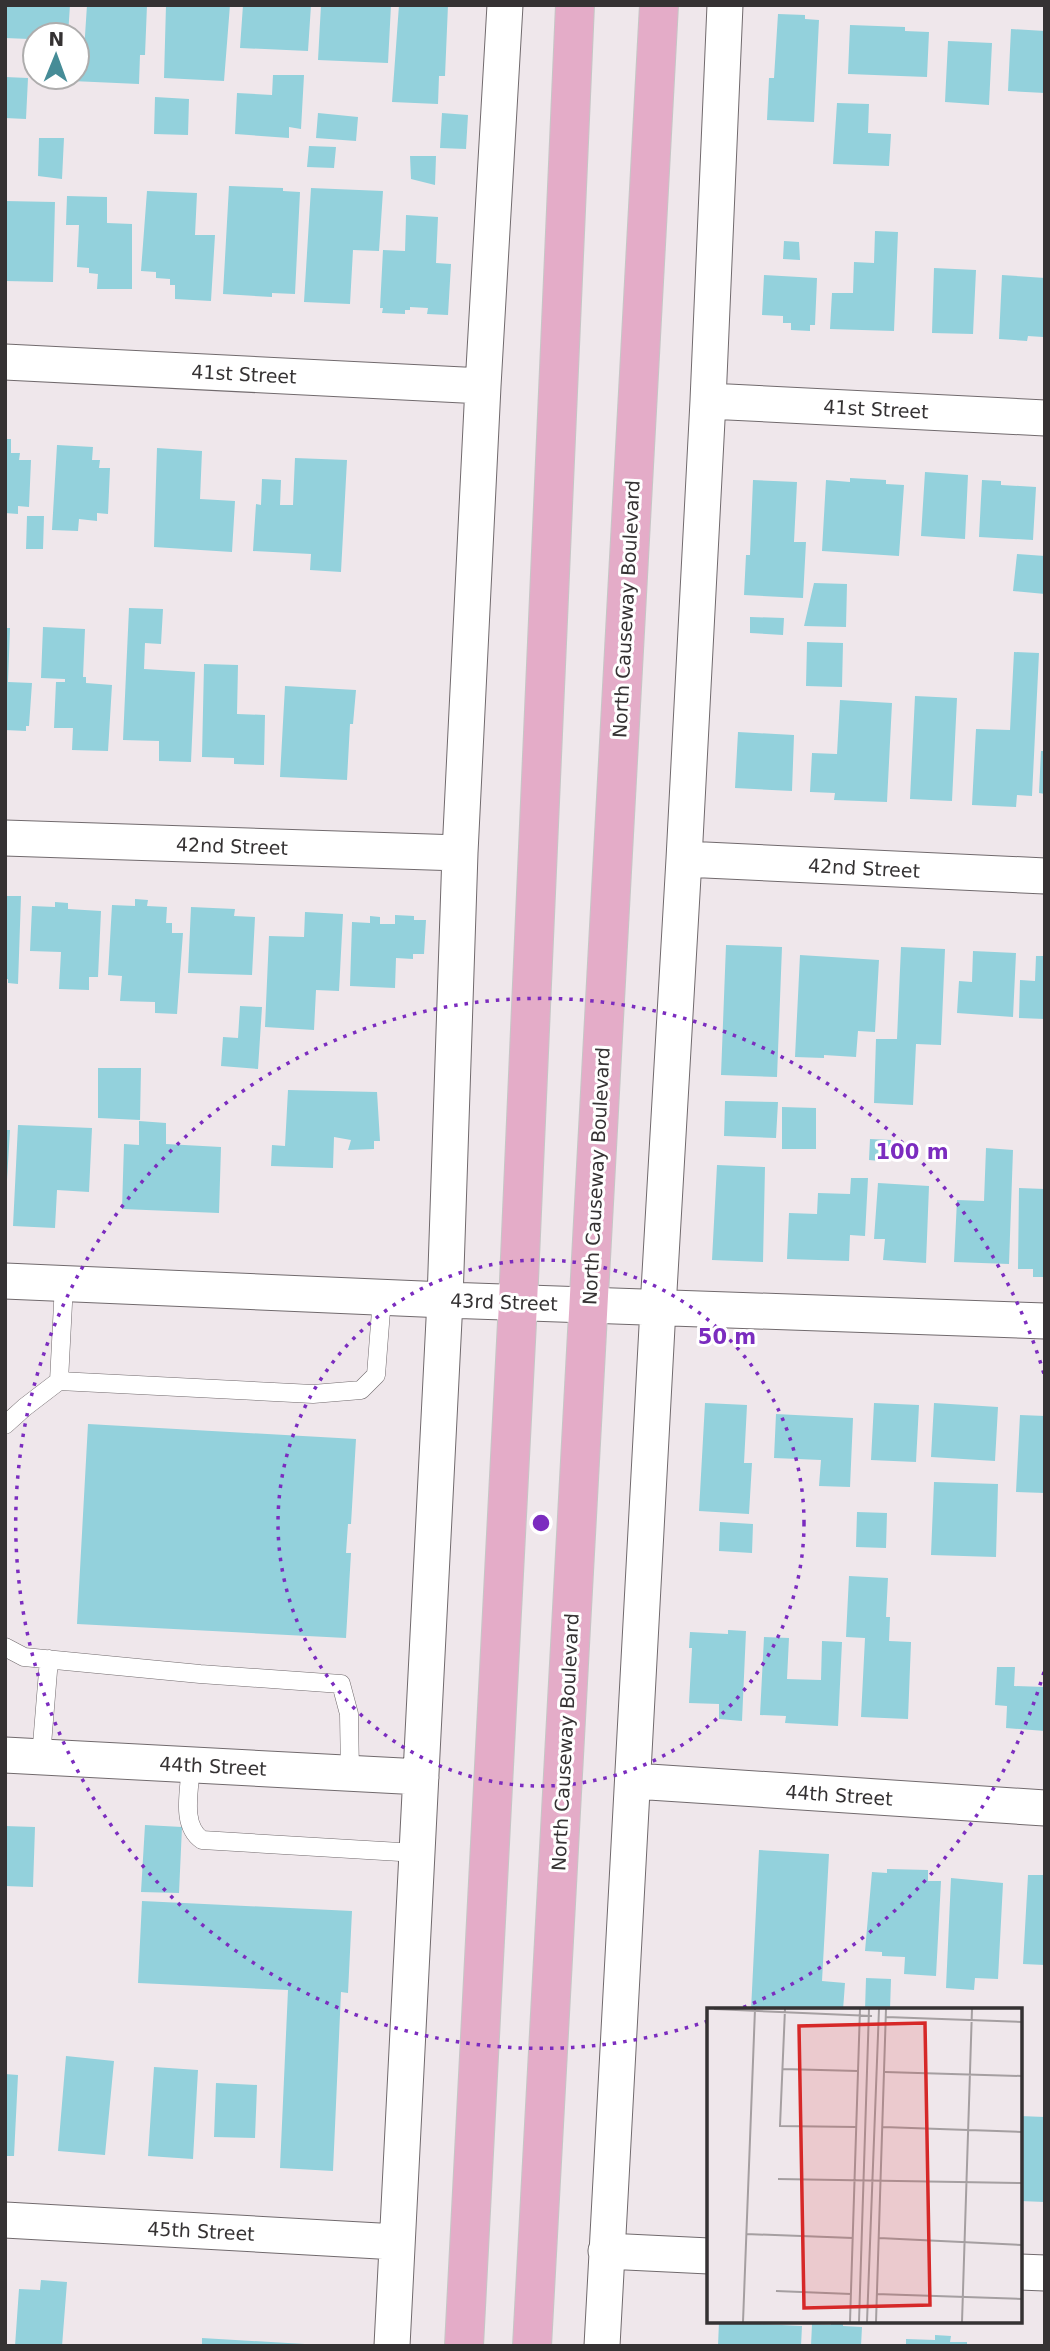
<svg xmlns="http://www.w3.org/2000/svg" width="1050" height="2351" font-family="'DejaVu Sans',sans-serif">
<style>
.building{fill:#93d1dc}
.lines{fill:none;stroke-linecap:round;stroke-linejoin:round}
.service-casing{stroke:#716a6d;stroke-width:19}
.minor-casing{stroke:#716a6d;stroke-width:37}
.trunk-casing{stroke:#c6c6c6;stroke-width:40}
.service{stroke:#fff;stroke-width:18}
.minor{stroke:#fff;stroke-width:35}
.trunk{stroke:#e4acc8;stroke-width:38}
.ring{fill:none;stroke:#7b2cbf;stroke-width:3.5;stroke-dasharray:3.5 7}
.labels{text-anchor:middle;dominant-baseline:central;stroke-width:6;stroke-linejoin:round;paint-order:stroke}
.street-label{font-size:19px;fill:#353233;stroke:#fff}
.inset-road{fill:none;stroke:#a59fa1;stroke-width:2}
.view{fill:#d62828;fill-opacity:0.15;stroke:#d62828;stroke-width:3.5}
.inset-edge{fill:none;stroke:#353233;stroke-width:3.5}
.centre{fill:#7b2cbf;stroke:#fff;stroke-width:3.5}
.ring-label{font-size:21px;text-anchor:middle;font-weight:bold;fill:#7b2cbf;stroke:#fff;stroke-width:6;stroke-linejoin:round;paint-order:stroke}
</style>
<rect width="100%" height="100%" fill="#efe7eb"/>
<!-- building -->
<path class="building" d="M5 5H70L68 35H35V71H28L29 39 5 38Z
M87 5H147L145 55H140L139 84 72 81 73 77H77V51H84Z
M166 5H230L224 81 164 78Z
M243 5H311L308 51 240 48Z
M321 5H391L388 63 318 60Z
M399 5H448L445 76H439L438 104 392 102Z
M778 14 805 15V19L819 20 814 122 767 120 769 78H774Z
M850 25 905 27V31L929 32 927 77 848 74Z
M1011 29 1045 31V93L1008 91Z
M948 41 992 43 989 105 945 102Z
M273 75H304L301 129 289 127V138L235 134 237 93 272 95Z
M5 77 28 78 26 119 5 118Z
M155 97 189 99 188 135 154 134Z
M837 103 869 104 868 133 891 134 889 166 833 164Z
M318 113 358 117 356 141 316 138Z
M442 113 468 115 466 149 440 148Z
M39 138H64L62 179 38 176Z
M309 146 336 147 334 168 307 167Z
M410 156H436L435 185 411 179Z
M229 186 283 188V191L300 192 295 294 272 293V297L223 294Z
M311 188 383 191 379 251 353 250 350 304 304 302Z
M147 191 197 193 195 235H215L211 301 175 299V285H170V279L156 278V272L141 271Z
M67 196 107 197V223L132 224V289H97L98 274 89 273V268L77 267 79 225H66Z
M5 201 55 202 53 282 5 281Z
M406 215 438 217 436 263 451 264 448 315 427 314 428 308 410 307V310H405V314L382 313 383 308H380L383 250 405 251Z
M875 231 898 232 894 331 830 329 832 293H853L854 262 874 263Z
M784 241 799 242 800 260 783 259Z
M934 268 976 270 973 334 932 333Z
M764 275 817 278 815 325H810V331L791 330V323H783V316L762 315Z
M1002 275 1045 278 1043 337 1028 336 1027 341 999 339Z
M5 439H11V453H20L19 460H31L29 507 18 506V514L5 513Z
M57 445 93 447 92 460H100L99 468H110L108 514 97 513V521L79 519 78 531 52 530Z
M157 448 202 451 200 499 235 501 232 552 154 547Z
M295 458 347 460 341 572 310 570 311 554 253 551 256 504 261 505 262 479 281 480 280 505H293Z
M925 472 968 475 965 539 921 536Z
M850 478 886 480V484L904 485 899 556 822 551 826 480 850 482Z
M753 480 797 482 794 542H806L803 598 744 595 746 555H750Z
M982 480 1001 481V485L1036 487 1033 540 979 537Z
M27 516H44L43 549H26Z
M1017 554 1045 556V594L1013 591Z
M814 583 847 584 846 627 804 626Z
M129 608 163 609 161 644 145 643 144 669 195 672 191 762 159 761V741L123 740Z
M750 617 784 618 783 635 750 633Z
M43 627 85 629 83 677H86V683L112 685 108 751 72 750 73 728H54L56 682H65V679L41 678Z
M5 628H10L8 682 32 683 29 726H26V731L5 730Z
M807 642 843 643 842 687 806 686Z
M1014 652 1039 653 1032 796 1017 795 1016 807 972 805 976 729 1010 730Z
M204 664 238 665 237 714 265 715 264 765 234 764V758L202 757Z
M285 686 356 690 353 724H350L347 780 280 777Z
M915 696 957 698 952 801 910 799Z
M840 700 892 703 887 802 834 800 835 793 810 792 812 753 837 754Z
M738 732 794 735 792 791 735 788Z
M1041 751H1045V794L1039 793Z
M5 896H21L18 984 8 983V979H5Z
M135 899 148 900 147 906 167 907 166 923H172V933H183L177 1014 155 1013V1002L120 1001 122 976 108 975 112 905 135 906Z
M55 902 68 903V909L101 911 98 977H89V990L59 989 61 952 30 951 32 906 55 907Z
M191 907 235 909 234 916 255 917 252 975 188 973Z
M305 912 343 914 339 991 316 990 314 1030 265 1027 269 936 304 937Z
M395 915 414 916V920H426L424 954H413V959L396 958 395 988 350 986 352 922 370 923V916L380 917V924H395Z
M726 945 782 947 777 1077 721 1075Z
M901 947 945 949 941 1045 916 1044 913 1105 874 1103 876 1039H897Z
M973 951 1016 953 1013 1017 957 1013 959 981 972 982Z
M800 955 879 960 875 1032 858 1031 856 1057 824 1055V1058L795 1057Z
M1036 956H1045V1019L1019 1018 1020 980 1035 981Z
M240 1006 262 1007 258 1069 221 1066 223 1037 238 1038Z
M98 1068H141L140 1120 98 1118Z
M288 1090 377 1092 380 1141H374V1149L348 1150 351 1140 334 1137 333 1168 271 1166 272 1145 285 1146Z
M725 1101 778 1102 776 1138 724 1136Z
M782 1107 816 1108V1149H782Z
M139 1121 166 1123V1144L221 1147 219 1213 122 1209 124 1144 139 1145Z
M18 1125 92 1128 89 1192 57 1190 55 1228 13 1226Z
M5 1130H10L7 1180H5Z
M870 1139 891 1140 890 1162 869 1160Z
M986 1148 1013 1150 1009 1264 954 1262 957 1200 984 1201Z
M717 1165 765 1167 763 1262 712 1260Z
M851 1178H868L865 1236 850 1235 849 1261 787 1259 789 1213 817 1214 818 1193 850 1194Z
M878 1183 929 1186 926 1263 883 1260 885 1239H874Z
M1019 1188 1045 1189V1277H1033V1269H1018Z
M705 1403 747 1405 744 1463H752L749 1514 699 1511Z
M874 1403 919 1405 916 1462 871 1460Z
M934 1403 998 1407 995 1461 931 1457Z
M776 1414 853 1418 850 1487 819 1486 821 1460 774 1458Z
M1020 1415 1045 1416V1493L1016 1492Z
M88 1424 356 1439 351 1524H348L346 1553H351L346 1638 77 1624Z
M934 1482 998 1484 996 1557 931 1555Z
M857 1512 887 1513 886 1548 856 1547Z
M720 1522 753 1524 752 1553 719 1551Z
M849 1576 888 1578 886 1617H890L889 1641 911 1642 908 1719 861 1717 865 1638 846 1637Z
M728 1630 746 1631 742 1721 719 1719V1704L689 1703 692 1648H689L690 1632 728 1634Z
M764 1637 789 1638 787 1679 821 1680 822 1641 842 1642 838 1726 785 1723 786 1716 760 1715Z
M997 1667H1015L1014 1686 1045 1687V1731L1006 1728 1007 1706 995 1705Z
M145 1825 182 1827 179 1893 141 1892Z
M5 1826 35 1827 33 1887 5 1886Z
M759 1850 829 1854 822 1981 845 1983 843 2010H751Z
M887 1869 928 1870V1881H941L936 1976 904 1974 905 1957 882 1956V1952L865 1951 872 1872 887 1873Z
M1028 1875H1045V1965L1023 1964Z
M951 1878 1003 1883 998 1979 975 1978 974 1990 946 1988Z
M142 1901 352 1911 348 1993 341 1992 333 2171 280 2168 288 1990 138 1983Z
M866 1978 891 1979 890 2010H865Z
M66 2056 114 2061 105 2155 58 2151Z
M154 2067 198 2070 193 2159 148 2156Z
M5 2074 18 2075 14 2156H5Z
M216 2083 257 2085 255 2138 214 2137Z
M1020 2116 1045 2117V2202L1020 2201Z
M41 2280 67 2282 62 2346H15L19 2289 40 2290Z
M831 2321H843V2326L862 2327 861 2346H811L812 2324 831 2325Z
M719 2322 802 2326 801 2346H718Z
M935 2335 951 2336 950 2342H967V2346H906V2339L935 2340Z
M202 2338 305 2344V2346H202Z"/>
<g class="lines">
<defs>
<path id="service" d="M59 1381 64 1284
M5 1425 25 1407 59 1381 313 1394 361 1390 376 1375 382 1298
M5 1647 24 1657 200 1674 341 1684 349 1714 350 1774
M41 1757 49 1659
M191 1765C190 1789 180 1825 202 1840L417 1853"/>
<path id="minor" d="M5 362 483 386
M708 401 1045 418
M5 838 460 853
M684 859 1045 876
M5 1281 445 1300 1045 1321
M5 1755 421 1777
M634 1781 1045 1808
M5 2220 397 2242
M606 2251 709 2256
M1020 2272 1045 2273
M392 2346 445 1300 460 853 483 386 505 5
M602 2346 658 1308 684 859 708 401 725 5"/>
<path id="trunk" d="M464 2346 518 1303 575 5
M532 2346 659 5"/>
</defs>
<!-- service casing -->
<use href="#service" class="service-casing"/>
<!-- minor casing -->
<use href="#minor" class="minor-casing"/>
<!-- trunk casing -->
<use href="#trunk" class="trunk-casing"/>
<!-- service -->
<use href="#service" class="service"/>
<!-- minor -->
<use href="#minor" class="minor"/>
<!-- trunk -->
<use href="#trunk" class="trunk"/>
</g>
<!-- distance rings -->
<g class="ring">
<circle cx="541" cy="1523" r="263"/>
<path d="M1044 1672A525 525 0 0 1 742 2008M708 2021A525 525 0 1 1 1044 1374"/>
</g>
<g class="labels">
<!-- street labels -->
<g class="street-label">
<text transform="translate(244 374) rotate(3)">41st Street</text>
<text transform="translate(876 409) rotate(3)">41st Street</text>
<text transform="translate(626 609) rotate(-87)">North Causeway Boulevard</text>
<text transform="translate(232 846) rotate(2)">42nd Street</text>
<text transform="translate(864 868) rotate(3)">42nd Street</text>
<text transform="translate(596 1176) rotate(-87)">North Causeway Boulevard</text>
<text transform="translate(504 1302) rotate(2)">43rd Street</text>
<text transform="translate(565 1742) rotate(-87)">North Causeway Boulevard</text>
<text transform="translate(213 1766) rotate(3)">44th Street</text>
<text transform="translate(839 1795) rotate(4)">44th Street</text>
<text transform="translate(201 2231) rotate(3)">45th Street</text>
</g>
</g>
<!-- overview -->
<g transform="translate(707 2008)">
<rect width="315" height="315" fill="#efe7eb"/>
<path class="inset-road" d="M7 1 165 8M78 1 73 118 149 119M179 9 315 14M76 61 151 63M178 64 315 68M176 119 315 124M71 171 315 175M39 226 146 230M172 230 315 237M69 283 144 286M169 286 315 291M36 314 48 1M143 314 153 1M152 314 162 1M160 314 172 1M169 314 179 1M255 314 265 1"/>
<path class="view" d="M218 15 223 297 97 300 92 18Z"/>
<rect width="315" height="315" class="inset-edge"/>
</g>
<circle cx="541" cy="1523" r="10" class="centre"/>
<g class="ring-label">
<text x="912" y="1159">100 m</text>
<text x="727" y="1344">50 m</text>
</g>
<!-- border -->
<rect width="1050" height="2351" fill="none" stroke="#353233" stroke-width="14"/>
<!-- north arrow -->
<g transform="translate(56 56) rotate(1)"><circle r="33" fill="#ffffff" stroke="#aeadad" stroke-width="2"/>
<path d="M0-5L12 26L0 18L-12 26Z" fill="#468c97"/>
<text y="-10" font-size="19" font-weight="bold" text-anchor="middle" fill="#353233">N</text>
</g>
</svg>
